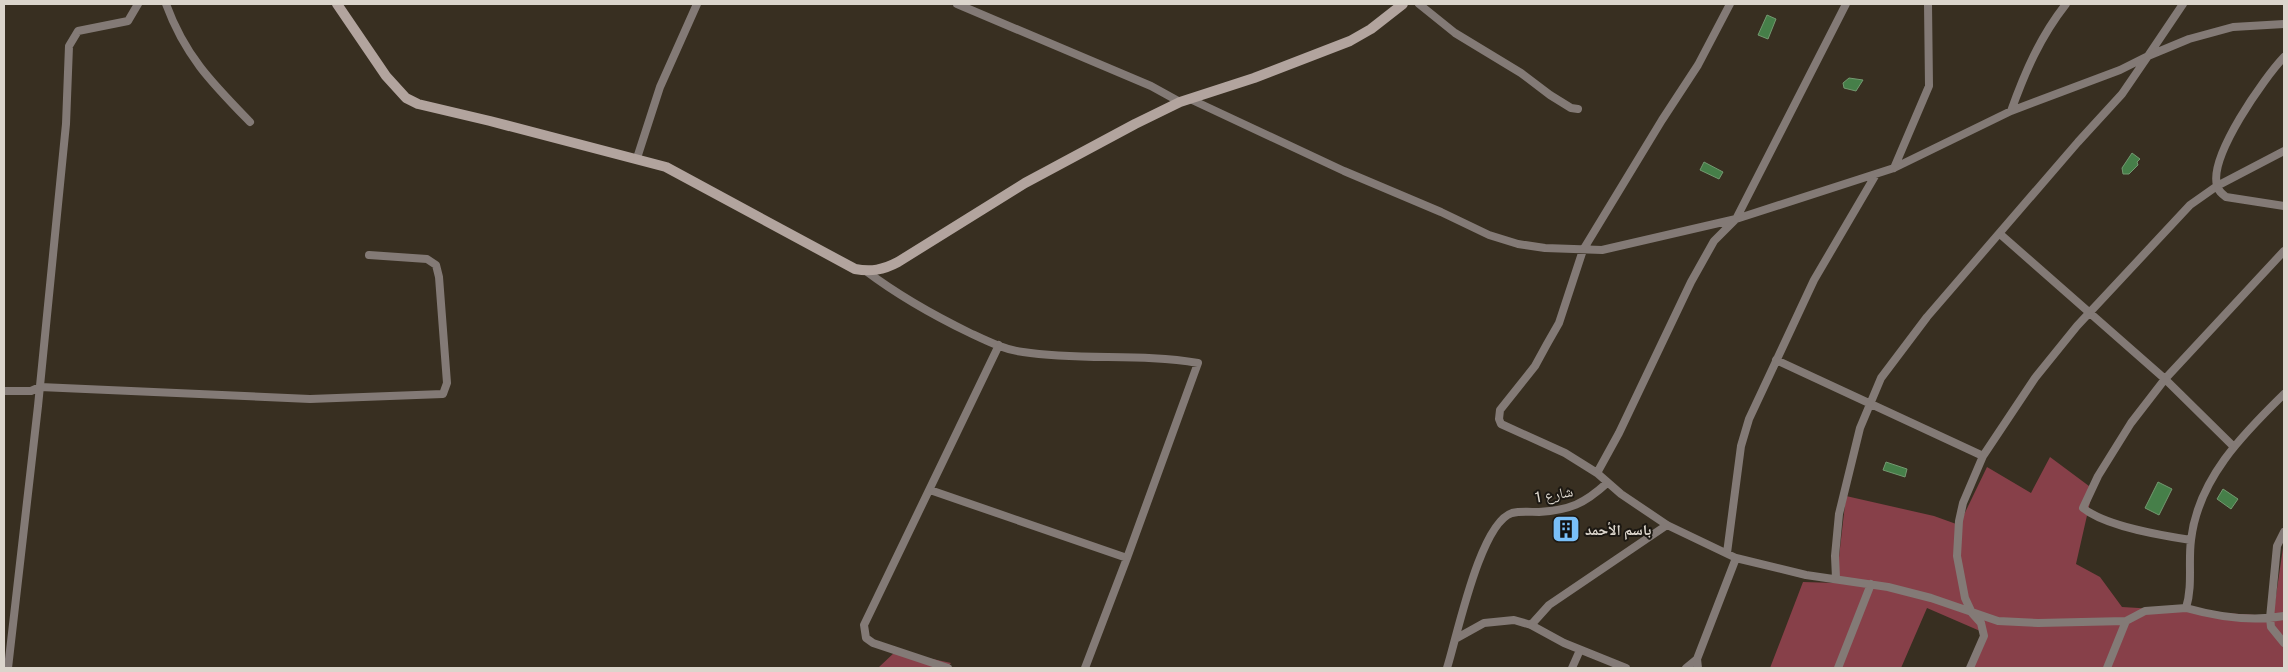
<svg xmlns="http://www.w3.org/2000/svg" width="2288" height="672" font-family="'Public Sans','Noto Naskh Arabic',sans-serif">
<style>
.green{fill:#874049}
.water{fill:#467f49;stroke:#739970}
.lines{fill:none;stroke-linecap:round;stroke-linejoin:round}
.street{stroke:#837a76;stroke-width:8}
.secondary{stroke:#b2a49e;stroke-width:10}
.labels{text-anchor:middle;dominant-baseline:central;stroke-width:4;stroke-linejoin:round;paint-order:stroke}
.street-label{font-size:15px;fill:#dbd5cc;stroke:#1c1812}
.poi-label{font-size:15px;font-weight:bold;fill:#dbd5cc;stroke:#1c1812;text-anchor:start}
</style>
<rect width="100%" height="100%" fill="#382f21"/>
<!-- green -->
<path class="green" d="M2050 457 2093 489 2076 564 2100 577 2122 607 2273 616 2284 541V668H1972L1987 634 1927 608 1901 668H1770L1803 582 1836 583 1846 496 1934 516 1959 525 1987 467 2031 493Z
M896 651 951 663 947 668H878Z"/>
<!-- water -->
<path class="water" d="M1767 15 1776 19 1768 39 1758 35Z
M1849 78 1863 80 1856 91 1844 88 1843 83Z
M2132 153 2140 159 2137 162 2138 165 2129 174H2123L2122 168Z
M1704 162 1723 172 1719 179 1700 170Z
M1886 462 1907 469 1905 477 1883 470Z
M2158 482 2172 489 2159 515 2145 508Z
M2223 489 2238 499 2231 509 2217 499Z"/>
<g class="lines">
<!-- street -->
<path class="street" d="M166 4C185 56 212 83 250 122
M957 4 1151 86 1180 102
M1419 4 1455 33 1521 73 1550 95 1571 108 1578 109
M1730 4 1698 65 1662 120 1583 250 1559 323 1547 344 1535 366 1500 410 1499 419 1501 424 1565 453 1597 473 1621 494 1667 525 1736 558 1806 575 1888 587 1931 598 1998 621 2038 623 2126 621
M2284 57C2264 78 2209 156 2217 185 2218 191 2222 194 2226 197L2284 206
M1190 99 1344 171 1441 212 1489 235 1518 244 1545 248 1602 250 1736 219 1894 168 2011 111 2120 70 2148 56 2183 4
M2011 111C2025 72 2040 37 2066 4
M637 158 660 87 697 4
M1894 168 1929 86 1928 4
M2000 234 2165 379 2233 446
M866 271C899 296 933 315 970 333 987 341 1005 350 1023 352 1081 361 1140 353 1198 363L1127 558 1085 668
M1776 360 1983 456
M4 391H31L40 387 310 399 443 394 447 383 439 277 436 265 427 259 369 255
M1597 473 1619 433 1691 282 1714 241 1736 219 1846 4
M930 490 1127 558
M2284 532 2277 546 2270 618 2271 627 2284 643
M2191 540C2163 536 2105 526 2083 508L2098 476 2131 423 2165 379 2284 251
M1727 553 1741 446 1749 419 1814 280 1875 176
M1836 578 1835 556 1839 514 1860 428 1881 378 1927 317 2078 142 2122 94 2148 56 2189 39 2233 27 2284 24
M2186 608C2218 617 2251 622 2284 616
M1531 625 1549 605 1667 525
M1457 638 1484 623 1514 620 1531 625 1564 643 1626 668
M8 668 38 406 66 124 69 46 78 31 128 21 138 4
M948 668 873 643 866 638 864 625 999 345
M1447 668C1457 637 1480 523 1512 513 1521 511 1530 512 1539 512 1570 510 1584 504 1607 483
M1572 668 1580 650
M1686 668 1697 659
M1698 668 1697 659 1736 558
M1838 668 1871 584
M1970 668 1984 636 1981 623 1972 613 1965 598 1957 556 1959 521 1963 503 1983 456 2035 378 2077 326 2190 205 2217 186 2284 151
M2107 668 2126 621 2145 611 2186 608C2193 585 2188 563 2191 540 2198 479 2243 434 2284 394"/>
<!-- secondary -->
<path class="secondary" d="M337 4 386 76 406 98 418 104 490 121 666 167 855 269C871 272 883 270 898 262L1025 183 1135 124 1180 102 1254 78 1350 41 1371 29 1403 4"/>
</g>
<!-- icons -->
<defs>
<symbol id="building-square" viewBox="-11 -11 22 22"><rect x="-9" y="-9" width="18" height="18" rx="4" fill="#79bff8" stroke="#1c1812"/><path d="M-4-6H4V6H1V3H-1V6H-4ZM-2.5-4.3h1.7v1.8h-1.7ZM.8-4.3h1.7v1.8H.8ZM-2.5-1h1.7V.8h-1.7ZM.8-1h1.7V.8H.8Z" fill="#111"/></symbol>
</defs>
<g fill-rule="evenodd">
<use href="#building-square" x="1550" y="513" width="32" height="32"/>
</g>
<g class="labels">
<!-- street labels -->
<g class="street-label">
<text transform="translate(1554 494) rotate(-10)">شارع 1</text>
</g>
<!-- poi labels -->
<g class="poi-label">
<text x="1585" y="529">باسم الأحمد</text>
</g>
</g>
<!-- border -->
<rect width="2288" height="672" fill="none" stroke="#dbd5cc" stroke-width="10"/>
</svg>
